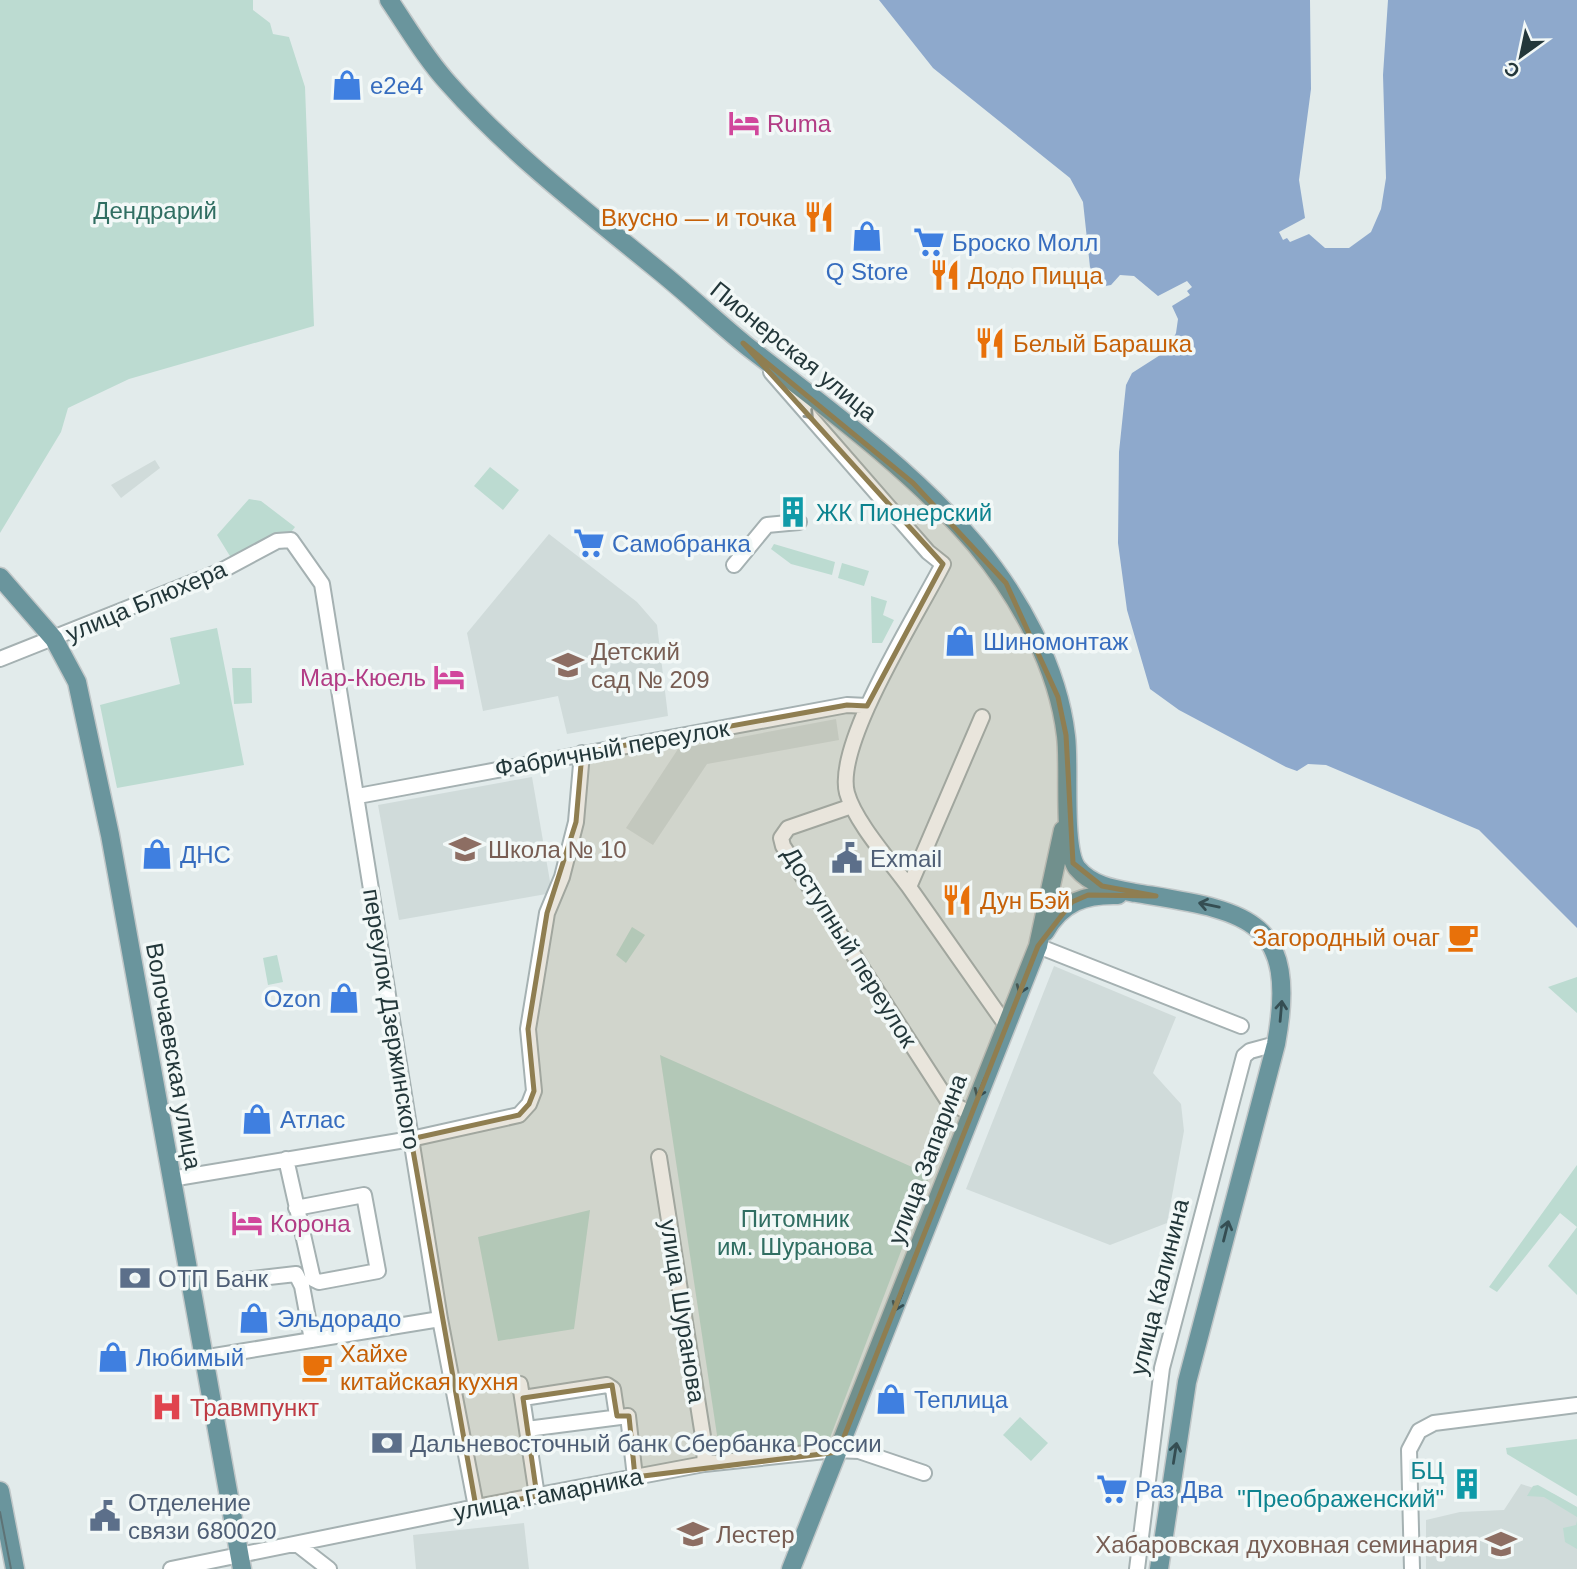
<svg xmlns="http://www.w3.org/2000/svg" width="1577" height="1569" font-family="Arial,sans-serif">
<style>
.built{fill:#d0dbda}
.green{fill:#bcdbd1}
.water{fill:#8ea9cc}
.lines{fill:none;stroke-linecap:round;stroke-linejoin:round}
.minor-casing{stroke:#a5b1b2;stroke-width:18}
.major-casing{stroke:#c1c7c8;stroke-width:21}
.minor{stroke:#fff;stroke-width:14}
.major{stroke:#6a959d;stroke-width:18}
.tram{stroke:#5e7376;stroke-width:2}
.oneway{stroke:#919b9c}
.oneway2{stroke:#354e53}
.marked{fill:#8f7e51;fill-opacity:0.2;stroke:#8f7e51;stroke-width:5;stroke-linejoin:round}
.labels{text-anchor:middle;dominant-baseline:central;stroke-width:7;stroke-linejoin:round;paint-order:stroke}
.shop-label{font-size:24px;fill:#366cbe;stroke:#f2f8f7;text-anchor:start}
.hotel-label{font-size:24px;fill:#b23c85;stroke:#f2f8f7;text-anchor:start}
.park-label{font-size:24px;fill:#306e62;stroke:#f2f8f7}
.food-label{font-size:24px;fill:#c56008;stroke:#f2f8f7;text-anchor:start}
.street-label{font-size:24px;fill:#23373a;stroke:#f2f8f7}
.culture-label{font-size:24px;fill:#0d838f;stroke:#f2f8f7;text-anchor:start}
.education-label{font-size:24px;fill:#785e54;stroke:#f2f8f7;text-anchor:start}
.service-label{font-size:24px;fill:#4e5e75;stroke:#f2f8f7;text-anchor:start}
.health-label{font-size:24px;fill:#be3a42;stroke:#f2f8f7;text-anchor:start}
</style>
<rect width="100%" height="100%" fill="#e2ebeb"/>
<!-- built -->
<path class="built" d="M155 460 160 468 121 498 111 485Z
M549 534 637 602 657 625 668 716 567 734 558 696 483 711 467 633Z
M836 719 839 740 707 764 653 845 626 828 678 749Z
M532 777 552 893 399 920 378 805Z
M1054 966 1176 1017 1153 1073 1181 1104 1184 1131 1167 1223 1110 1245 966 1189Z
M1521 1484 1554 1494 1577 1507V1569H1426V1520L1460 1512 1504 1510Z
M524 1523 529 1569H416L413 1535Z"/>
<!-- green -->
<path class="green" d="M0 0H253V10L270 23 273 34 289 37 305 87 314 326 129 379 68 408 61 432 0 533Z
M490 467 519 490 503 510 474 486Z
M249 499 261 501 295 527 285 540 233 561 217 535Z
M774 544 835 562 832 575 791 564 771 549Z
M842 563 869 571 864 586 838 578Z
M871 596 887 601 883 615 894 620 882 643H872Z
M217 628 244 765 117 788 100 705 180 684 170 638Z
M232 668H251L252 703 234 704Z
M632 927 645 935 626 963 616 955Z
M277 955 283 982 268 985 263 958Z
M1577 977V1013L1548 987Z
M660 1055 930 1175 828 1443 720 1455Z
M1577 1165V1227L1560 1213 1497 1292 1489 1287Z
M590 1210 574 1329 498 1341 478 1237Z
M1577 1227V1295L1548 1266Z
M1020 1417 1048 1443 1031 1461 1003 1435Z
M1577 1439V1496L1507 1454 1506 1448Z
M1538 1485 1577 1507V1517L1544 1497 1527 1496 1533 1486Z
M1577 1521V1549L1565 1542 1563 1528 1576 1525Z"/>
<!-- water -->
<path class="water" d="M879 0H1310L1311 89 1299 180 1305 218 1279 232 1283 240 1287 238 1290 242 1309 234 1325 248H1349L1371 232 1381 209 1386 178 1383 75 1388 0H1577V928L1479 830 1326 765 1308 764 1297 771 1286 767 1179 710 1150 689 1127 610 1118 543 1119 452 1126 385 1132 373 1168 350 1176 333 1178 319 1172 306 1190 295 1187 291 1192 287 1187 281 1158 296 1134 276 1120 275 1111 285 1100 287 1090 267 1083 202 1070 178 933 68Z"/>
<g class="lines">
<defs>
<path id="minor" d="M771 372 928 552 943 564C919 612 834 744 847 793 855 822 891 862 909 887
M734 565 767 525 799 522
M0 659 221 571 277 541 291 540 322 584 440 1319 476 1507
M982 717 909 887 1006 1025
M358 796 847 705 867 706
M852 806 788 828 781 838 783 846 948 1101 971 1114
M1038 946 1241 1026
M659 1157 705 1449 704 1464
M286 1159 313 1279 319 1282 378 1271 364 1195 296 1208
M171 1179 411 1139 519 1115 529 1104 534 1091 528 1029 547 913 562 877 576 822 582 753
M234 1281 296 1274 302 1286 312 1340
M202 1358 440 1319
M520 1384 537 1496
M523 1398 607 1385 613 1389 617 1416
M527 1429 628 1416 635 1477
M298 1545 329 1569
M171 1569 476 1507 704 1464 835 1450 859 1451 924 1473
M1137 1569 1162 1368 1244 1056 1250 1051 1276 1044
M1412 1569 1409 1450 1419 1431 1434 1423 1577 1405"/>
<path id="major" d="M389 0C408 28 426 59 449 84 511 154 586 211 658 270 689 295 717 322 748 347 827 408 911 469 976 545 1020 598 1058 667 1066 736 1070 765 1062 848 1077 868 1092 886 1114 889 1136 893 1242 911 1300 914 1276 1044L1187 1382 1159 1569
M0 577 54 639 77 682 110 835 242 1569
M1045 932C1062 902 1085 894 1118 895
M0 1491 15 1569
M791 1569 1038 946 1063 830"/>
</defs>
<!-- minor casing -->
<use href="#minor" class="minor-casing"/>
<!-- major casing -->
<use href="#major" class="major-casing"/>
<!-- minor -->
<use href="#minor" class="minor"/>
<!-- major -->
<use href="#major" class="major"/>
<!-- tram -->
<path class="tram" d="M0 1512 11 1569"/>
</g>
<!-- one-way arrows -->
<defs><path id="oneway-shaft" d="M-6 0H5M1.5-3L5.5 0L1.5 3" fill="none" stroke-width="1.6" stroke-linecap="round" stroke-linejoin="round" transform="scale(1.75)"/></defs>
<use class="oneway" href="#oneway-shaft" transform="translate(806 411) rotate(48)"/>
<g class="oneway2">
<use href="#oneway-shaft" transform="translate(1209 905) rotate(-168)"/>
<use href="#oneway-shaft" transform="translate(1023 984) rotate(111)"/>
<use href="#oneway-shaft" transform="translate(1281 1011) rotate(-85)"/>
<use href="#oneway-shaft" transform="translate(981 1088) rotate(112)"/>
<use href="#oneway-shaft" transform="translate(1226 1231) rotate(-76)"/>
<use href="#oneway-shaft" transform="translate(899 1301) rotate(112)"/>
<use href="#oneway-shaft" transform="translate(1175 1453) rotate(-81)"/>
</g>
<!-- marked area -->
<path class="marked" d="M743 343 913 483 1006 583 1058 697 1066 735 1073 863 1102 886 1156 896 1088 895 1072 902 1038 946 838 1452 635 1477 629 1416H617L612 1385 523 1398 537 1496 476 1507 411 1139 519 1115 529 1104 534 1091 528 1029 547 913 576 822 582 753 847 705 867 706 943 564Z"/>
<!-- icons -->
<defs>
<symbol id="shop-bare" viewBox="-9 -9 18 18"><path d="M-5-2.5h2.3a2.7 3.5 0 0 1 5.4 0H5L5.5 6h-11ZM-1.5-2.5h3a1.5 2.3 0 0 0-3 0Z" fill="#3f7fe0" stroke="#f2f8f7" stroke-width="2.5" paint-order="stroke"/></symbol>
<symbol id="hotel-bare" viewBox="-9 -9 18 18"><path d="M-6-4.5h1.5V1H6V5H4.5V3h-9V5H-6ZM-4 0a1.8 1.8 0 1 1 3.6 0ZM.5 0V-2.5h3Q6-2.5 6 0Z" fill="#d1479c" stroke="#f2f8f7" stroke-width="2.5" paint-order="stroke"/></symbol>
<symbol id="restaurant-bare" viewBox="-9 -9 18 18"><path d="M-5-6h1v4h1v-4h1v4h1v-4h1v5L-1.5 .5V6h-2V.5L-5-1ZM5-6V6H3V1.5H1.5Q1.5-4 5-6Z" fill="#e8710a" stroke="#f2f8f7" stroke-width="2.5" paint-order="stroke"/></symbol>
<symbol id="supermarket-bare" viewBox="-9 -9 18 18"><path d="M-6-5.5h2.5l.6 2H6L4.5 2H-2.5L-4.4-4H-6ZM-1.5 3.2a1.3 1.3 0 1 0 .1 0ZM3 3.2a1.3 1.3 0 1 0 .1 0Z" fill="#3f7fe0" stroke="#f2f8f7" stroke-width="2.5" paint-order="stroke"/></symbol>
<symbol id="building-bare" viewBox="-9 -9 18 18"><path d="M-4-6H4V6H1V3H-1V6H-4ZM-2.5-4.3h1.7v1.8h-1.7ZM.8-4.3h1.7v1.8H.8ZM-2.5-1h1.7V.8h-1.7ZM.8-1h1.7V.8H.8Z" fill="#0f9aa8" stroke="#f2f8f7" stroke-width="2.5" paint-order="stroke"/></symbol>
<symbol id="school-bare" viewBox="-9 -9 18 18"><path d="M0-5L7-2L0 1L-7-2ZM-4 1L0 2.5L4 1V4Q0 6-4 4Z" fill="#8d6e63" stroke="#f2f8f7" stroke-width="2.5" paint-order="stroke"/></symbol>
<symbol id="civic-bare" viewBox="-9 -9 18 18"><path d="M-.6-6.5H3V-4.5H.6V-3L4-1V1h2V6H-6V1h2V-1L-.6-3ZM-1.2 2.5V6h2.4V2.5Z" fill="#5c6f8a" stroke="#f2f8f7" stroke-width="2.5" paint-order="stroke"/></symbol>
<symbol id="cafe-bare" viewBox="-9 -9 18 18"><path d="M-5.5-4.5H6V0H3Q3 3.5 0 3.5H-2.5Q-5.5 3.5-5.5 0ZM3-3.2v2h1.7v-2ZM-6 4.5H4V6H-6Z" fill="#e8710a" stroke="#f2f8f7" stroke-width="2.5" paint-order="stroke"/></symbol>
<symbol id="bank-bare" viewBox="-9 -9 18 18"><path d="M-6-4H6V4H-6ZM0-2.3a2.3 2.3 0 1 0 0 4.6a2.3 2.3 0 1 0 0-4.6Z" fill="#5c6f8a" stroke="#f2f8f7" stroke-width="2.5" paint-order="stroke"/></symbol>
<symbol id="hospital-bare" viewBox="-9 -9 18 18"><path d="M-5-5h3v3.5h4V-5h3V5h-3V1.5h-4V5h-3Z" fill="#e0444e" stroke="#f2f8f7" stroke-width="2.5" paint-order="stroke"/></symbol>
<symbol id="university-bare" viewBox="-9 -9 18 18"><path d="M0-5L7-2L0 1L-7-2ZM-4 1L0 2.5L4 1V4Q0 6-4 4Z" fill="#8d6e63" stroke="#f2f8f7" stroke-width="2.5" paint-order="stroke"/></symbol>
</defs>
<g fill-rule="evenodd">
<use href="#shop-bare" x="325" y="63" width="44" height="44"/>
<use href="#hotel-bare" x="722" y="101" width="44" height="44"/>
<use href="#restaurant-bare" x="797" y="195" width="44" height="44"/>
<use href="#shop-bare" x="845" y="214" width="44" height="44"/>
<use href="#supermarket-bare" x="907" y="220" width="44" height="44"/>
<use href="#restaurant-bare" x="923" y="253" width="44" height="44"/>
<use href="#restaurant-bare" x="968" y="321" width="44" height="44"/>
<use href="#building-bare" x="771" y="490" width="44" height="44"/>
<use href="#supermarket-bare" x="567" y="521" width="44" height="44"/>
<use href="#shop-bare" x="938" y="619" width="44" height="44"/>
<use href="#school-bare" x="546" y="643" width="44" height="44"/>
<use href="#hotel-bare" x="427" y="655" width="44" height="44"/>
<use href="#school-bare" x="443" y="827" width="44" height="44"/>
<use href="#shop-bare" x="135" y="832" width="44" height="44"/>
<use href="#civic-bare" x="825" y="836" width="44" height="44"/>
<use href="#restaurant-bare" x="935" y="878" width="44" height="44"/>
<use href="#cafe-bare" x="1441" y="915" width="44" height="44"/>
<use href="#shop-bare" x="322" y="976" width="44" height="44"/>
<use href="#shop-bare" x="235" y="1097" width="44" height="44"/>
<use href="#hotel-bare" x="225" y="1201" width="44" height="44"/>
<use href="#bank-bare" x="113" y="1256" width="44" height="44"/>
<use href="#shop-bare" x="232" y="1296" width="44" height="44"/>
<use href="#shop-bare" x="91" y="1335" width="44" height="44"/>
<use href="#cafe-bare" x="295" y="1345" width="44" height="44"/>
<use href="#shop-bare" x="869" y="1377" width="44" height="44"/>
<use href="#hospital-bare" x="145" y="1385" width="44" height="44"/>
<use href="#bank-bare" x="365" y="1421" width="44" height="44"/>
<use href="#building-bare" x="1445" y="1462" width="44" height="44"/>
<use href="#supermarket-bare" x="1090" y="1467" width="44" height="44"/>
<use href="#civic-bare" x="83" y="1494" width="44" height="44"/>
<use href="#school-bare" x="671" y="1512" width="44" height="44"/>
<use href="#university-bare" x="1479" y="1522" width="44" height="44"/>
</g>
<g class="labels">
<!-- shop labels -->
<g class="shop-label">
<text x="370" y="85">е2е4</text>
<text x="952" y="242">Броско Молл</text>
<text x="867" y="271" text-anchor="middle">Q Store</text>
<text x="612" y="543">Самобранка</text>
<text x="983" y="641">Шиномонтаж</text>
<text x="180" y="854">ДНС</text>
<text x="321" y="998" text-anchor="end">Ozon</text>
<text x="280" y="1119">Атлас</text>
<text x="277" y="1318">Эльдорадо</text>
<text x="136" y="1357">Любимый</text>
<text x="914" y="1399">Теплица</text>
<text x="1135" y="1489">Раз Два</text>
</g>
<!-- hotel labels -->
<g class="hotel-label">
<text x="767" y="123">Ruma</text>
<text x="426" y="677" text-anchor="end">Мар-Кюель</text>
<text x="270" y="1223">Корона</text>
</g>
<!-- park labels -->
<g class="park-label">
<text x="155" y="210">Дендрарий</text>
<text x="795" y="1218">Питомник<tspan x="795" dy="28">им. Шуранова</tspan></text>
</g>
<!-- food labels -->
<g class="food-label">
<text x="796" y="217" text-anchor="end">Вкусно — и точка</text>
<text x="968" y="275">Додо Пицца</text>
<text x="1013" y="343">Белый Барашка</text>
<text x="980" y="900">Дун Бэй</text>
<text x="1440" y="937" text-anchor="end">Загородный очаг</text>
<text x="340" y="1353">Хайхе<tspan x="340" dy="28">китайская кухня</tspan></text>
</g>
<!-- street labels -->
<g class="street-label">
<text transform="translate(794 351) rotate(39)">Пионерская улица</text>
<text transform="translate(146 601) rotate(-23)">улица Блюхера</text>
<text transform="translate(612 748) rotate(-10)">Фабричный переулок</text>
<text transform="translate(850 947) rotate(58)">Доступный переулок</text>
<text transform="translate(392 1019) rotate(81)">переулок Дзержинского</text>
<text transform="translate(174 1056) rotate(80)">Волочаевская улица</text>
<text transform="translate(927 1159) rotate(-69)">улица Запарина</text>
<text transform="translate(1159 1287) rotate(-76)">улица Калинина</text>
<text transform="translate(683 1311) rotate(81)">улица Шуранова</text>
<text transform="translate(548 1494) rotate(-11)">улица Гамарника</text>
</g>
<!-- culture labels -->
<g class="culture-label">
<text x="816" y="512">ЖК Пионерский</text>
<text x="1444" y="1470" text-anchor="end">БЦ<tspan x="1444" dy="28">"Преображенский"</tspan></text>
</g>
<!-- education labels -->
<g class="education-label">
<text x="591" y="651">Детский<tspan x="591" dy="28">сад № 209</tspan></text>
<text x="488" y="849">Школа № 10</text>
<text x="716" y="1534">Лестер</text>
<text x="1478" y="1544" text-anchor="end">Хабаровская духовная семинария</text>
</g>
<!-- service labels -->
<g class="service-label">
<text x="870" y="858">Exmail</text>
<text x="158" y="1278">ОТП Банк</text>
<text x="410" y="1443">Дальневосточный банк Сбербанка России</text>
<text x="128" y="1502">Отделение<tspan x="128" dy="28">связи 680020</tspan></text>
</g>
<!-- health labels -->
<g class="health-label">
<text x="190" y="1407">Травмпункт</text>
</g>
</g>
<!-- north arrow -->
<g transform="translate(1521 56) rotate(213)" stroke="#f2f8f7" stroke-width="5" paint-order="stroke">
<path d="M0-5L12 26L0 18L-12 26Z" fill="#23373a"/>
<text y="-10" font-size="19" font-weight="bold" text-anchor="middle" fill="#23373a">С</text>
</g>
</svg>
